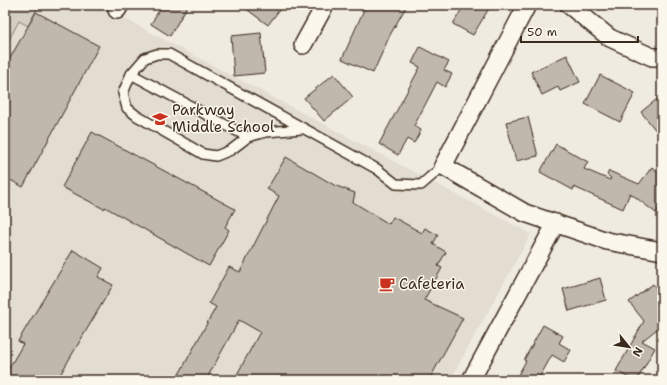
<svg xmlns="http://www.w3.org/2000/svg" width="667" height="385" font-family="'Shantell Sans',sans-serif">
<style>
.built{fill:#e2dcd1}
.green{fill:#d5cec3;stroke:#887c70}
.building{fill:#c0b8ad;stroke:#3b2a1e}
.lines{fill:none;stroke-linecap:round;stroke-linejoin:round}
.service-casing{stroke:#3b2a1e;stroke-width:12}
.minor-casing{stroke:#3b2a1e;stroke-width:20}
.service{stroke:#fbf7ec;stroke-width:9}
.minor{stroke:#fbf7ec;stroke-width:17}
.labels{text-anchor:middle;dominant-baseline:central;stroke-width:3;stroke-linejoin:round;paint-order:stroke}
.poi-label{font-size:15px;fill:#3b2a1e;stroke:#fbf7ec;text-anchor:start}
</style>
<rect width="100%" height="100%" fill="#f0ebe0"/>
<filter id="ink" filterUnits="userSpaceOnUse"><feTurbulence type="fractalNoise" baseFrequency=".025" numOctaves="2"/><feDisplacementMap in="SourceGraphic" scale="8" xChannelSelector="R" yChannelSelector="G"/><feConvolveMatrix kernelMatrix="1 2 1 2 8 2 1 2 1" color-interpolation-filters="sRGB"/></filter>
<g filter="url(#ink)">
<!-- built -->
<path class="built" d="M5 5H99L531 234 450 380H5Z"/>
<!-- green -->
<path class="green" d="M5 5H39L28 26 19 21 5 47Z"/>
<!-- building -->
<path class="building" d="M162 5H188L170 36 151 24Z
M241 5H283L268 25Z
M366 5H407L390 35 373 73 342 59Z
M464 5H491L473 35 453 24Z
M36 12 99 46 23 187 5 177V67Z
M261 33 265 73 234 76 231 36Z
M420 47 449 62 444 70 452 74 445 87 437 82 414 126 421 130 414 143 407 139 398 155 379 144 420 67 412 63Z
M567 55 580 82 560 91 558 87 542 95 531 72Z
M334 74 353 97 324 121 304 98Z
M600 75 635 93 620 122 585 104Z
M662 95V138L641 112Z
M528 117 538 156 516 161 506 122Z
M92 132 235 209 225 227 229 230 209 266 105 207 104 209 62 187Z
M556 144 588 162 584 169 610 180 611 178 607 175 609 171 639 184 652 167 662 175V205L656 213 630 193 623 209 574 187 573 190 540 172Z
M286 157 334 185 355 193 353 202 389 224 393 217 422 233 425 228 438 235 433 244 446 252 438 266 442 268 424 300 463 318 429 380H234L260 332 239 320 206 380H176L216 307 209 303 229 267 240 272 279 196 267 189Z
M73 250 103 268 98 277 113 285 57 380H5V375L23 344 18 341Z
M600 278 606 300 569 311 563 289Z
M653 284 662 296V325L642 341 655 348 637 380H633L616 371 644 321 629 302Z
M543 325 563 336 559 343 571 350 564 362 552 355 538 380H515L526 361 524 360Z"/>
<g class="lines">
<defs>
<path id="service" d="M131 74 248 137
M302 129 266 132 248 137 231 150 216 156 203 154 137 116 127 108 123 93 131 74 145 58 157 54H169L377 169 396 184 421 185 443 166"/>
<path id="minor" d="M527 5 443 166 525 213 607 241 662 251
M569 5 610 38 652 57H662
M117 10 120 5
M303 45 325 5
M471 380 556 223"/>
</defs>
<!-- service casing -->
<use href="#service" class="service-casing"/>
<!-- minor casing -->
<use href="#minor" class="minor-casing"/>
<!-- service -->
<use href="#service" class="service"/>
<!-- minor -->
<use href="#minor" class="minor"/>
</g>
</g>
<!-- icons -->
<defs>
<symbol id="school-bare" viewBox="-9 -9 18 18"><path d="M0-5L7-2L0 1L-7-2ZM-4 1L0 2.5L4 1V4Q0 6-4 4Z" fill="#c8321e" stroke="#fbf7ec" stroke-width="2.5" paint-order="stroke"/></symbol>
<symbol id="cafe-bare" viewBox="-9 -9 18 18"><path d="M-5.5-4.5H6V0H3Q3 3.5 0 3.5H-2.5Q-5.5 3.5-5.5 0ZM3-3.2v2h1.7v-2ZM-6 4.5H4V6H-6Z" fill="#c8321e" stroke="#fbf7ec" stroke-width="2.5" paint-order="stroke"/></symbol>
</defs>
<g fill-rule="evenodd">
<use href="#school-bare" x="149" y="108" width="22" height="22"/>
<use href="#cafe-bare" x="376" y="273" width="22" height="22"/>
</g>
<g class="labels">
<!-- poi labels -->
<g class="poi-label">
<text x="172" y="110">Parkway<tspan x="172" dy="17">Middle School</tspan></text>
<text x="399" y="284">Cafeteria</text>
</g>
</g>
<!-- margin -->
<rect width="667" height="385" fill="none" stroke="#fbf7ec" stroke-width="20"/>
<rect x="10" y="10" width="647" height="365" fill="none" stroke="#3b2a1e" stroke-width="1.5" filter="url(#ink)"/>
<!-- north arrow -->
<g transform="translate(629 347) rotate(120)" stroke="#fbf7ec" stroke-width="3" paint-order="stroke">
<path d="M0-3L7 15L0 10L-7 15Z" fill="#3b2a1e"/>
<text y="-6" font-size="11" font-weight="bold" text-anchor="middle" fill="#3b2a1e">N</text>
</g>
<!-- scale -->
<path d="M521 36v6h117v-6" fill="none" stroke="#3b2a1e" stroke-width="2"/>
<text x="527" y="36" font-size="12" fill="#3b2a1e" stroke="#fbf7ec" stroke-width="3" paint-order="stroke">50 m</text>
</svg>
